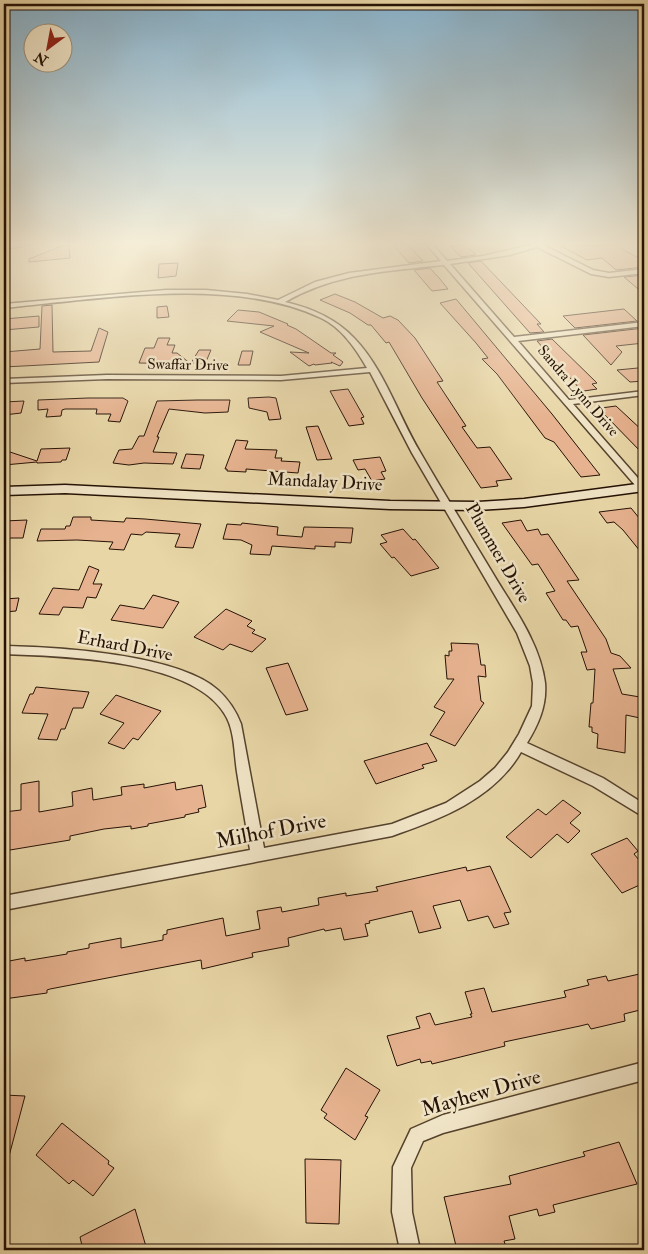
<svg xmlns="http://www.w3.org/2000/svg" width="648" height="1254" font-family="'IM FELL Double Pica',serif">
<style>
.building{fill:#e6b28f;stroke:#241104}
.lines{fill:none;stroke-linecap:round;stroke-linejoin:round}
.street-casing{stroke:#55422d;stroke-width:3}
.secondary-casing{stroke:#241104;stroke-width:3}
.street{fill:#f0e4c6;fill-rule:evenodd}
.secondary{fill:#f0e4c6;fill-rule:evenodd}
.labels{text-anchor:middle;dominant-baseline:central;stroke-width:5;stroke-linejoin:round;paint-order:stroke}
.far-street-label{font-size:15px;fill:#241104;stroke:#f0e4c6}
.street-label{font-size:18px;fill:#241104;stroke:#f0e4c6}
.near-street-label{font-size:21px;fill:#241104;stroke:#f0e4c6}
</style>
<rect width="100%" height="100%" fill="#e8d6a7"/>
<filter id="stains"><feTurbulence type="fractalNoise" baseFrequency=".004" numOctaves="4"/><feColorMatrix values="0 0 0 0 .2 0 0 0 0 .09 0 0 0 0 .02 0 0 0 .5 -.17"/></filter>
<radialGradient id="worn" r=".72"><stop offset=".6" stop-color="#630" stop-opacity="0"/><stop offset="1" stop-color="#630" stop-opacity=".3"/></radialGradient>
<!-- building -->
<path class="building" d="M64 245H69L70 258 29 262V259Z
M393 245H408L423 261 409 263Z
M466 245 476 255 461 257 450 246Z
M559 245H621L622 249 644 261V267L616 270 602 258 587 260Z
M481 261 541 324H537L544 332 530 333 468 263Z
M178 263 176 276 158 278 159 264Z
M430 268 440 279 448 289 432 291 414 270Z
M644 275V294L624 277Z
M335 294 355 302 383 318 390 316 398 320 415 338 443 381 437 382 466 426 462 427 477 448 490 447 512 479 496 481 498 486 481 488 422 398 389 342 386 343 371 325H368L350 313 320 300Z
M456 299 552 414 600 475 581 477 554 442 545 438 497 374 482 359 488 358 476 343 440 303Z
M52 305 53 352 91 351 99 328 108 332 99 362 4 367V352L40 349 42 306Z
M167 306 169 317 157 318V307Z
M624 309 637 321 575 328 563 316Z
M238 310 259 312 288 324 287 325 296 329 331 353H336L333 355 343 362 340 366 331 362 332 363 315 365 314 364 309 366 290 352 309 353 260 332 274 326 227 321Z
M39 316V327L4 330V319Z
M644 328V343L616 346 622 352 611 365 583 335Z
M158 338H170L167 345H175L172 353H177L191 364 139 363 145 348H154Z
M552 339 597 383 592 384 597 389 584 391 580 389 537 341Z
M199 350H211L205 364 191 363Z
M242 351H253L250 365H238Z
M638 368 644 373V381L630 382 617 370Z
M348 389 364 417 361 418 364 424 349 426 330 391Z
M269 397 276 398 281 419 269 420 267 412 249 408 248 398Z
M88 398H123L128 401 120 422 108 421 111 414H96L97 409H65L62 410 61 416 46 417 48 409 38 410V400Z
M197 400H230L228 412 205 413 169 409 157 437H159L153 452 177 453 173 464 144 463 129 465 113 463 119 450 132 449 139 436H144L157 401Z
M24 401 21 413 4 415V402Z
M616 406 644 432V455L603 413H606L601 408Z
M318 426 332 459 317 460 306 427Z
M236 440 248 441 245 449 277 450 275 458H282L281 461 300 462 298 473 246 469V472L227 471V469H225Z
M70 448 66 460H62L61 462 37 463V462L4 465V450L37 461 41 449Z
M186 454 204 455 200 469 181 468Z
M380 457 386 471 381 472 385 479 372 481 365 469 358 470 353 460Z
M631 508 644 524V556L623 530 614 522 607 523 599 512Z
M73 517H91V520L124 522 126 518 145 519 201 524 193 548 175 547 180 534 146 532 142 535 131 534 124 550 109 549 113 542 77 540 37 541 41 529H65L66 526H70Z
M27 520 23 538H11L4 540V521Z
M521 520 527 531 538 529 541 535 548 534 579 580 567 581 606 639 611 653 620 656 631 668 613 669 622 694 640 697V718L626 715 625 753 597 748 598 734 592 732V727H589L591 703H593L595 669 587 670 581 652H587L578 626 571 627 566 620H563L546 593 555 591 538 564 532 565 502 523Z
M242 523 278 527 277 535 302 537 304 527 353 528 351 543 335 542V547L315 546V549L272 546 270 555 250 554 252 545 241 540 223 539 227 524 241 525Z
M403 529 413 540 415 539 439 568 411 576 394 557 392 558 380 544 387 542 381 535Z
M89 566 99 570 93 584H102L96 598 87 597 83 608 63 607 59 615 39 614 53 588 79 590Z
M153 595 179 602 163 628 111 620 120 605 144 609Z
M19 598 16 611 4 612V599Z
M226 609 252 621 247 626 255 630 252 633 266 639 252 652 230 644 223 650 194 637Z
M451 643 478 644 481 665H485L486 677 478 676 481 701 484 703 455 746 430 735 445 712 434 707 454 679H447L445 655 449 656V651H452Z
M288 663 308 710 286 715 266 668Z
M36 687 89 692 83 708H73L65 729H61L57 740 38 739 48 714 22 713 30 694H33Z
M116 695 161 711 138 740 133 738 124 749 108 743 124 723 100 714Z
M427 743 437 761 422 765 424 768 376 784 364 761Z
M39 781V812L73 806 72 792 92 788 93 800 122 795 121 787 144 784V788L175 782 176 790 202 785 206 807 198 809 199 812 185 815V817L148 824V826L131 829V826L104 829 70 836V840L4 851V812L21 810V784Z
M563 800 581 813 570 823 580 831 568 843 557 834 531 858 506 837 538 809 546 815Z
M627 838 638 851 634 854 644 866V883L622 893 591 854Z
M490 866 511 912 504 913 509 924 494 928 488 916 468 921 460 900 433 906 441 928 419 933 412 911 369 921 370 923 365 924 368 936 344 940 341 928 325 931 324 929 288 938 289 946 252 953 253 957 202 969 201 960 50 989 47 990V993L4 999V962L25 958V961L67 954V952L89 948V944L121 938V948L163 940V935L167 934V930L223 918 226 936 260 929 257 911 281 907 282 912 319 905 318 898 346 893V896L378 891 376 887 466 867 467 871Z
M644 973V1009L624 1014 625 1021 591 1029 588 1024 580 1026 504 1042 505 1046 432 1064 431 1061 421 1063 420 1059 397 1066 387 1036 420 1028 416 1017 430 1013 435 1025 472 1017 470 1014H472L465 992 484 988 492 1012 566 997 564 991 589 985 587 980 606 976 608 981Z
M346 1068 380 1090 365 1116 368 1117 355 1140 324 1118 327 1114 321 1110Z
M4 1095 25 1096 8 1160 4 1159Z
M62 1123 109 1161 108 1164 114 1168 93 1196 73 1180 69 1184 36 1155Z
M619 1142 637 1184 553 1205 555 1212 539 1216 537 1209 509 1216 515 1239 504 1241 507 1250H487L486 1245 457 1250 444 1197 511 1184 509 1176 585 1156 583 1152Z
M305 1159 341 1160 339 1224 306 1223Z
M135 1209 147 1250H83L80 1237Z"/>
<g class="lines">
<defs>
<path id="street" d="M4 245H28L4 249Z
M427 245H433L447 261 483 256 531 245H543L593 270 609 273 644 269V273L609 277 591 274 537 247 510 255 450 264 514 337 644 322V326L518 341 569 400 644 391V395L573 404 644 485V493L641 492 444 265C387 271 336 273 285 302 311 308 335 318 354 338 384 369 398 415 420 452 443 492 468 532 492 572 512 606 540 642 545 683 547 706 538 725 527 743L603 778 644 804V817L593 786 521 752C494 799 441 819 392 836L4 910V896L250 850C246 824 241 798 237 772 234 753 235 729 224 713 190 659 62 656 4 654V646C57 647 178 654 218 690 229 700 236 711 241 724L264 848 392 824 446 803 480 781 495 768 508 752 519 734 532 706 533 683 530 666 517 633 412 453 370 372 281 380 107 379 4 383V379L107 375 281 376 367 368C356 349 342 328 321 318 233 276 99 299 4 308V304L166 290H206L247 294 278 300 315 282 349 273 441 261Z
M644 1062V1080L443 1133 423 1141 411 1168 412 1212 420 1250H400L392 1212 393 1167 411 1129 443 1115Z"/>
<path id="secondary" d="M644 483V491L524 507 478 510 390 509 65 493 4 495V487L65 485 390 501 478 502 524 499Z"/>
</defs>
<!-- street casing -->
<use href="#street" class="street-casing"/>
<!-- secondary casing -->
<use href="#secondary" class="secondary-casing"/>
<!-- street -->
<use href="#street" class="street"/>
<!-- secondary -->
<use href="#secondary" class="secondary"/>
</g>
<!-- sky -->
<linearGradient id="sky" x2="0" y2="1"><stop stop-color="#88b5d1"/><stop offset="0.58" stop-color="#f5edd7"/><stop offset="1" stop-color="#f5edd7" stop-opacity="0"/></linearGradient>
<rect width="648" height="420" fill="url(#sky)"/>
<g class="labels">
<!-- far-street labels -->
<g class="far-street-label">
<text transform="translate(188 365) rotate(1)">Swaffar Drive</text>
<text transform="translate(578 391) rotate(49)">Sandra Lynn Drive</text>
</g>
<!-- street labels -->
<g class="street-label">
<text transform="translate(325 482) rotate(3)">Mandalay Drive</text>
<text transform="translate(498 553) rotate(60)">Plummer Drive</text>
<text transform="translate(125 646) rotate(11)">Erhard Drive</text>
</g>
<!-- near-street labels -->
<g class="near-street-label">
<text transform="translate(271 831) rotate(-11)">Milhof Drive</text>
<text transform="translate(481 1093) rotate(-16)">Mayhew Drive</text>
</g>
</g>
<!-- margin -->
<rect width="648" height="1254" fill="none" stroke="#e8d6a7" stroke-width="20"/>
<rect x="5" y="5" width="638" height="1244" fill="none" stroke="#241104" stroke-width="2.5"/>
<rect x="10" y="10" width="628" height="1234" fill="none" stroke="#241104"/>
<!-- north arrow -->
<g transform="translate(48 48) rotate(212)"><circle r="24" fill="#f0e4c6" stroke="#9e9078"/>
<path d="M0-4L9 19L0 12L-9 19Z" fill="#8f2418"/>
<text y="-8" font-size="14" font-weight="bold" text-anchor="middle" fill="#241104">N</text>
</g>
<rect width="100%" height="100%" filter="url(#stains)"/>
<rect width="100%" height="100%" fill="url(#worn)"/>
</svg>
